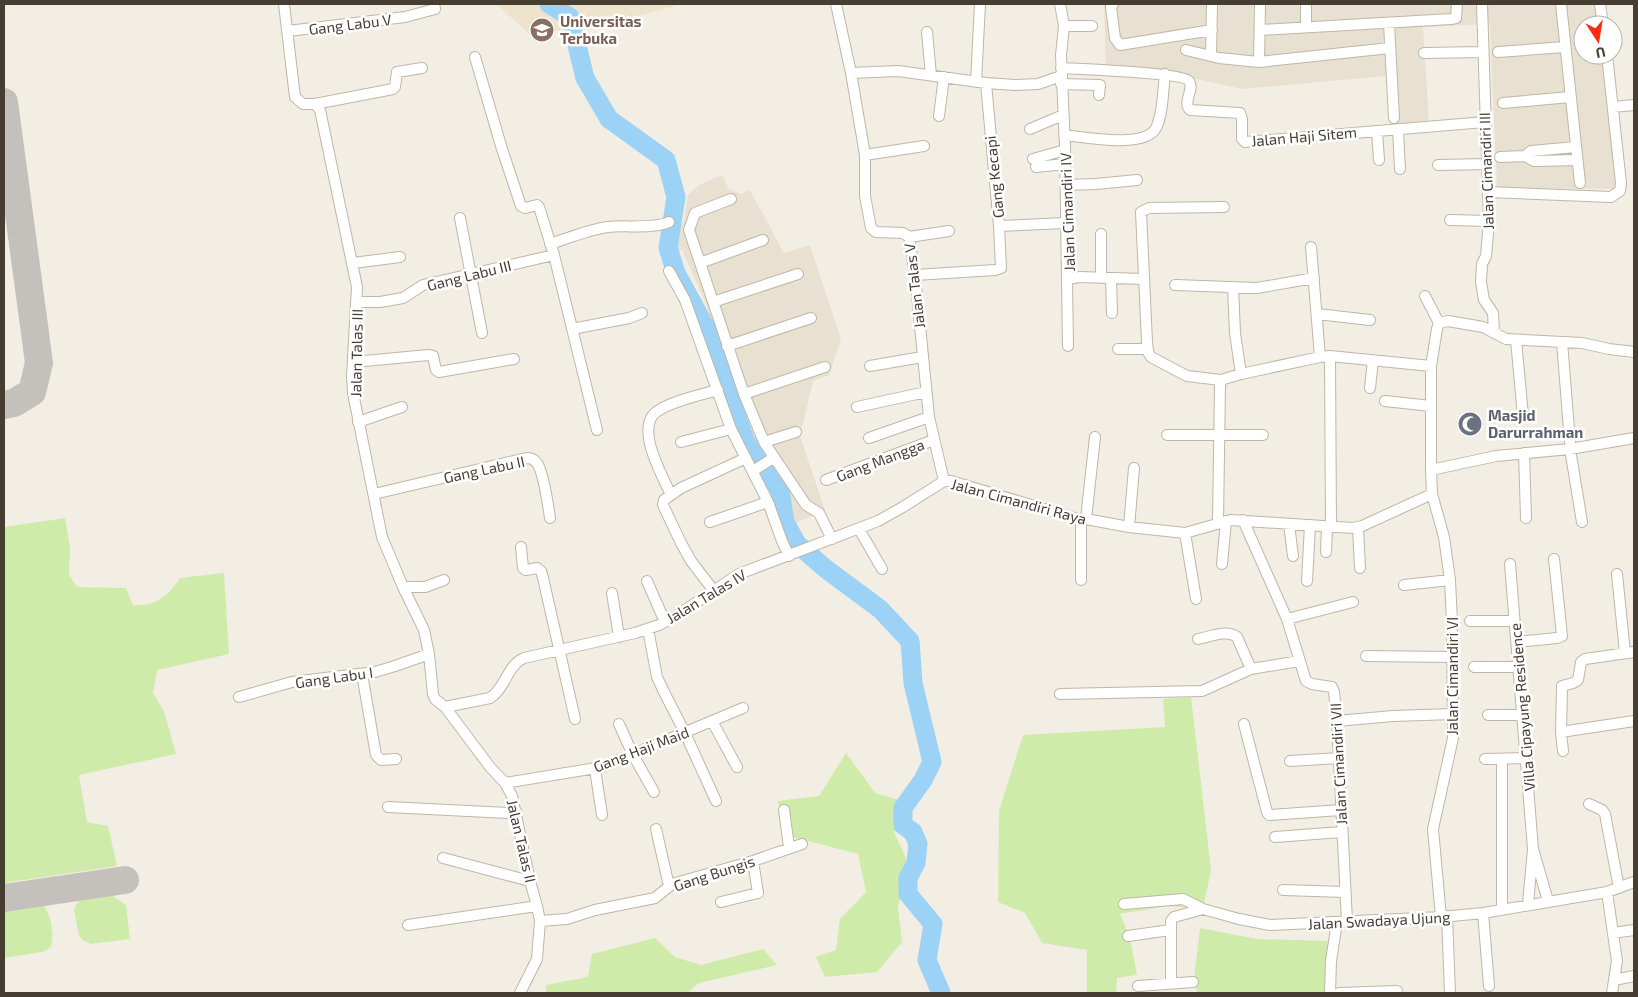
<svg xmlns="http://www.w3.org/2000/svg" width="1638" height="997" font-family="'Exo 2',sans-serif">
<style>
.residential{fill:#e8e0d1}
.education{fill:#eee3cc}
.green{fill:#cfeba9}
.lines{fill:none;stroke-linecap:round;stroke-linejoin:round}
.river{stroke:#9bd2f5;stroke-width:19}
.taxiway{stroke:#c4c1bc;stroke-width:28}
.minor-casing{stroke:#bfb6a6;stroke-width:12}
.minor{stroke:#fff;stroke-width:10}
.labels{text-anchor:middle;dominant-baseline:central;stroke-width:5;stroke-linejoin:round;paint-order:stroke}
.education-label{font-size:15px;font-weight:bold;fill:#785e54;stroke:#fff;text-anchor:start}
.street-label{font-size:15px;fill:#463e33;stroke:#fff}
.worship-label{font-size:15px;font-weight:bold;fill:#5b616d;stroke:#fff;text-anchor:start}
</style>
<rect width="100%" height="100%" fill="#f3eee4"/>
<!-- residential -->
<path class="residential" d="M1104 4H1598L1601 25H1583V55H1604L1622 189 1497 188 1490 24 1423 27 1429 121 1390 126 1386 76 1242 89 1169 73 1106 70Z
M722 175 729 189 741 194 750 190 784 253 810 245 841 339 829 375 813 381 800 436 825 510 790 525 788 490 767 462 743 416 706 304 682 250 675 253 678 230 684 221 688 195 699 185Z"/>
<!-- education -->
<path class="education" d="M496 4H682L643 15 584 21 535 39Z"/>
<!-- green -->
<path class="green" d="M65 518 70 547 69 575 77 587 126 588 133 605C156 607 168 596 180 578L224 573 229 654 157 670 153 693 164 711 176 754 79 775 87 822 108 826 117 866 4 883V527Z
M1191 697 1211 870 1203 909 1168 906 1120 914 1130 937 1137 975 1117 978 1116 993H1087V950L1042 943 1025 913 998 902 999 811 1023 735 1165 727 1163 699Z
M846 753 875 793 906 802 894 832 910 867 898 907 902 942 877 972 825 977 816 957 836 950 840 919 866 892 858 854 793 837 777 801 819 796Z
M110 894 126 905 130 939 91 944 84 941 79 936 74 910 77 903 84 897Z
M33 905 44 906C52 917 54 934 51 947L42 952 4 958V910Z
M1200 928 1257 939 1328 941 1327 993H1197L1194 978Z
M655 938 675 957 701 965 763 949 777 965 699 983 687 993H546V985L588 977 592 954Z"/>
<g class="lines">
<!-- river -->
<path class="river" d="M549 4 570 17 585 78 609 119 666 160 676 197 668 248 676 273 705 326 745 440 766 473 780 490 785 522 797 544 826 569 880 609 910 641 913 683 932 762 923 780 903 808V825L913 832 918 844 916 863 908 878V894L933 924 927 960 941 993"/>
<!-- taxiway -->
<path class="taxiway" d="M4 102 39 363 32 392 14 403 4 405
M4 898 125 880"/>
<defs>
<path id="minor" d="M284 4 295 97 303 104H315L320 110 357 287 352 376 353 393 382 537 403 587 424 630 429 654 433 694 435 699 445 707 490 767 505 783 512 796 530 881 537 906 540 921 537 959 520 993
M836 4 851 73 865 155V196L871 228 876 232 903 233 909 237 915 275 929 417 944 481
M1060 4 1064 26 1061 55 1065 146 1068 346
M1113 4 1111 7 1115 38 1120 45 1212 30
M1306 4V27
M1482 4 1489 221 1486 256 1482 264 1481 282 1484 300 1493 313 1494 333
M1561 4 1580 183
M1600 4 1603 25
M1389 24 1394 118
M1064 26H1092
M1260 30 1451 19 1456 18 1457 4
M288 31 405 17 435 9 434 4
M927 32 931 75
M1186 50 1219 58 1259 62 1390 48
M1498 52 1565 47
M1424 53 1482 52
M1211 56 1212 4
M475 57 502 149 521 206 525 208 537 205 539 207 554 255 597 430
M1259 62 1260 4
M1061 68C1077 69 1183 73 1189 81 1195 90 1182 101 1190 110L1240 113 1242 119V139L1245 142 1485 122
M851 73 898 71 986 83 1015 85 1038 84 1061 76
M976 82 980 4
M1061 84 1100 85 1099 95
M1503 103 1570 97
M315 104 393 89 395 87 397 72 422 68
M1613 107 1634 105
M939 116 944 77
M1030 129 1063 115
M1398 129 1400 169
M1377 131 1379 160
M1064 135C1084 137 1145 149 1156 128 1163 115 1163 89 1165 74
M865 155 924 146
M1525 156 1531 151 1576 147
M1500 157 1525 156 1534 161 1577 160
M1033 159 1065 150
M1438 165 1486 164
M1036 167 1065 164
M1065 185 1096 184 1137 180
M1488 192 1611 197 1620 191 1621 183 1607 55
M731 199 695 213 689 230 744 394 764 442 806 505 819 513 832 539
M1224 207 1149 208 1141 212 1147 342 1148 352 1151 357 1187 376 1221 380 1241 374 1320 357 1330 356 1431 366
M460 218 482 333
M1450 220 1489 221
M999 226 1065 223
M1101 234V278
M909 237 949 231
M550 244C569 238 588 230 607 227 624 225 655 229 669 222
M1311 247 1320 357
M353 263 400 257
M700 263 763 240
M669 271 685 300 731 429 768 502 782 541 789 556
M915 275 995 270 1001 268 999 226 986 83
M1111 278 1112 313
M1067 279 1080 277 1144 279
M1175 285 1257 288 1314 278
M1233 287 1235 333 1241 374
M1425 296 1439 323
M357 302H380L403 298 423 285 554 255
M713 302 798 274
M1317 314 1370 320
M572 329 629 318 642 313
M1516 340 1523 416
M1562 342 1570 442
M727 346 811 318
M1118 349H1148
M1330 356 1331 527
M354 362 428 355 433 356 436 370 439 372 514 359
M870 366 922 357
M1370 388 1373 360
M744 394 825 367
M1385 401 1431 406
M857 407 926 392
M358 422 402 407
M1167 435H1263
M869 438 929 417
M681 442 731 429
M764 442 796 432
M1570 449 1582 522
M1524 453 1526 518
M1431 470 1496 456 1570 449 1634 438
M753 471 773 458
M826 480 934 440
M374 494 527 458C531 458 534 459 537 463 544 473 548 505 550 518
M671 495 681 488 746 458
M1086 519 1095 437
M1243 520 1287 619 1306 681 1312 684 1332 687 1334 692 1337 721 1347 921
M710 522 768 502
M1218 522 1220 385 1221 380
M1289 524 1293 556
M1129 527 1134 468
M1358 527 1360 568
M859 529 882 569
M1185 533 1196 599
M521 547 523 568 526 570 537 568 541 571 543 578 575 719
M1326 552 1327 527
M1222 564 1226 521
M1510 564 1533 849
M1617 574 1625 653
M1081 580V520
M647 581 665 622
M1307 581 1310 525
M1404 585 1450 580
M403 587H425L444 580
M714 591 691 561 681 543 663 505 664 500 671 495C663 477 638 434 653 415 663 403 703 394 718 390
M612 593 619 637
M1287 619 1353 602
M1470 621H1514
M648 629 657 677 663 690 685 733 716 801
M1198 639C1209 637 1227 629 1237 637L1251 669
M1517 642 1557 638 1562 636 1554 559
M1366 656 1451 657
M1474 667H1519
M362 674 376 755 381 760 396 759
M1060 694 1202 691 1251 669 1299 661
M239 697 292 682 375 672 395 666 429 654
M445 707 490 698C506 688 507 665 524 658L635 633 659 625 676 616 739 574 878 521 903 507 944 481H951L1081 520 1086 519 1129 527 1185 533 1231 520 1353 528 1362 526 1432 494
M1488 715H1523
M712 721 737 767
M1337 721 1393 716 1453 714
M619 724 633 755 654 792
M1244 724 1267 812 1269 815 1341 810
M1561 732 1634 721
M1563 751 1561 732 1562 686 1573 683 1578 680 1581 662 1585 659 1634 652
M1485 759 1527 758
M1290 761 1339 758
M595 769 602 815
M505 783 602 767 743 708
M1589 804 1602 810 1605 814 1619 888
M388 807 508 813 516 811
M784 810 789 847
M656 829 669 886
M1275 837 1342 832
M443 858 530 881
M1283 890 1345 892
M1607 892 1617 961 1612 993
M721 902 758 893 753 861
M1124 904 1183 899 1203 909 1239 919 1270 925 1441 917 1483 913 1607 892 1634 882
M1528 904 1533 849 1548 901
M1502 909V765
M1483 913 1489 986
M1447 916 1450 993
M1441 917 1433 829 1453 738V726L1452 622 1450 580 1444 537 1432 494 1431 470V366L1437 329 1439 323 1448 321 1483 327 1506 339 1582 343 1609 349 1634 352
M540 921 567 919 595 910 655 898 672 884 753 861 802 844
M408 925 537 906
M1613 933 1634 930
M1128 936 1170 930
M1614 980 1634 976
M1171 983V921L1174 917 1203 909
M1138 986 1193 982
M1330 993 1331 961 1337 922
M1339 993 1397 991"/>
</defs>
<!-- minor casing -->
<use href="#minor" class="minor-casing"/>
<!-- minor -->
<use href="#minor" class="minor"/>
</g>
<!-- icons -->
<defs>
<symbol id="university-disc" viewBox="-11 -11 22 22"><circle r="9.5" fill="#8d6e63" stroke="#fff"/><path d="M0-5L7-2L0 1L-7-2ZM-4 1L0 2.5L4 1V4Q0 6-4 4Z" fill="#fff"/></symbol>
<symbol id="mosque-disc" viewBox="-11 -11 22 22"><circle r="9.5" fill="#6b7280" stroke="#fff"/><path d="M3.5-4.9A6 6 0 1 0 3.5 4.9A5 5 0 1 1 3.5-4.9Z" fill="#fff"/></symbol>
</defs>
<g fill-rule="evenodd">
<use href="#university-disc" x="528" y="16" width="28" height="28"/>
<use href="#mosque-disc" x="1456" y="410" width="28" height="28"/>
</g>
<g class="labels">
<!-- education labels -->
<g class="education-label">
<text x="560" y="21">Universitas<tspan x="560" dy="17">Terbuka</tspan></text>
</g>
<!-- street labels -->
<g class="street-label">
<text transform="translate(350 24) rotate(-7)">Gang Labu V</text>
<text transform="translate(1304 136) rotate(-5)">Jalan Haji Sitem</text>
<text transform="translate(1486 171) rotate(-92)">Jalan Cimandiri III</text>
<text transform="translate(994 177) rotate(-96)">Gang Kecapi</text>
<text transform="translate(1067 212) rotate(-92)">Jalan Cimandiri IV</text>
<text transform="translate(469 275) rotate(-14)">Gang Labu III</text>
<text transform="translate(914 286) rotate(-97)">Jalan Talas V</text>
<text transform="translate(356 353) rotate(-89)">Jalan Talas III</text>
<text transform="translate(880 460) rotate(-21)">Gang Mangga</text>
<text transform="translate(484 469) rotate(-12)">Gang Labu II</text>
<text transform="translate(1019 501) rotate(15)">Jalan Cimandiri Raya</text>
<text transform="translate(706 596) rotate(-31)">Jalan Talas IV</text>
<text transform="translate(1452 676) rotate(-90)">Jalan Cimandiri VI</text>
<text transform="translate(334 677) rotate(-8)">Gang Labu I</text>
<text transform="translate(1522 707) rotate(-95)">Villa Cipayung Residence</text>
<text transform="translate(641 749) rotate(-21)">Gang Haji Maid</text>
<text transform="translate(1338 764) rotate(-93)">Jalan Cimandiri VII</text>
<text transform="translate(522 841) rotate(77)">Jalan Talas II</text>
<text transform="translate(714 873) rotate(-18)">Gang Bungis</text>
<text transform="translate(1379 920) rotate(-3)">Jalan Swadaya Ujung</text>
</g>
<!-- worship labels -->
<g class="worship-label">
<text x="1488" y="415">Masjid<tspan x="1488" dy="17">Darurrahman</tspan></text>
</g>
</g>
<!-- border -->
<rect width="1638" height="997" fill="none" stroke="#463e33" stroke-width="10"/>
<!-- north arrow -->
<g transform="translate(1598 40) rotate(168)"><circle r="24" fill="#ffffff" stroke="#b5b2ad"/>
<path d="M0-4L9 19L0 12L-9 19Z" fill="#ff2d0f"/>
<text y="-8" font-size="14" font-weight="bold" text-anchor="middle" fill="#463e33">U</text>
</g>
</svg>
